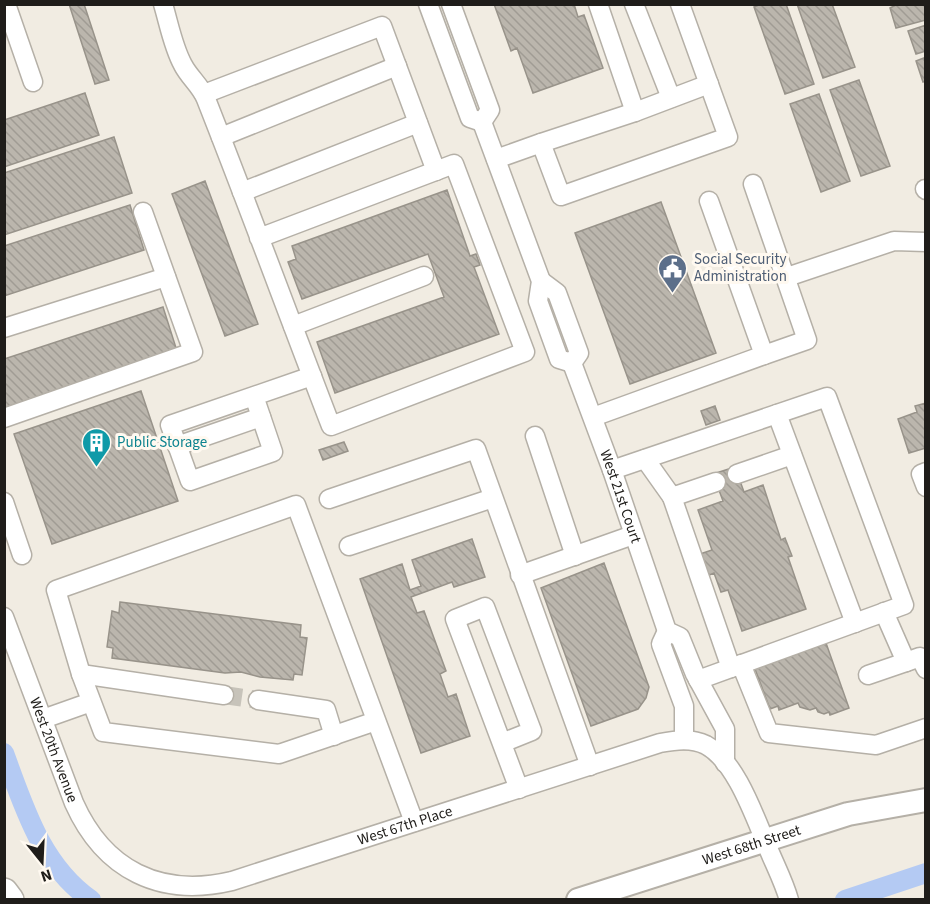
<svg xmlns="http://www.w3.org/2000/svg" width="930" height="904" font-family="'Source Sans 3',sans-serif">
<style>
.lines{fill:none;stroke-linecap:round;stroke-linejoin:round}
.canal{stroke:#b4caf3;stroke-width:20}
.building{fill:url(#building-back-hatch);stroke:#98938a;stroke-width:1.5}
.minor-tunnel{stroke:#c7c3ba;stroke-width:18;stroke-dasharray:18 9;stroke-linecap:butt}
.minor-casing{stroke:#b5b0a7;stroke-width:21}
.major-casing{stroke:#b5b0a7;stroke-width:26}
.highway-casing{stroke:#b5b0a7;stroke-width:30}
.minor{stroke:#fff;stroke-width:18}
.major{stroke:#fff;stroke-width:22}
.highway{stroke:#fff;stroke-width:27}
.labels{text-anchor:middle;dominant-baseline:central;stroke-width:6;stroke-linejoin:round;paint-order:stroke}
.service-label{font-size:15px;fill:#4e5e75;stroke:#fff9f0;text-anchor:start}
.culture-label{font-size:15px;fill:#0d838f;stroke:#fff9f0;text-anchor:start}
.street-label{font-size:15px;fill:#1f1d1a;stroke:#fff9f0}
</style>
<defs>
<pattern id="building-back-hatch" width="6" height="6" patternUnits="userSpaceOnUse" patternTransform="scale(1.5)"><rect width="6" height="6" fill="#bbb6ad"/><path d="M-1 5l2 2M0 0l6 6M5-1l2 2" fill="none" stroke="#a09c94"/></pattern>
</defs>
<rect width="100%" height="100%" fill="#f1ece2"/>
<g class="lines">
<!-- canal -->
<path class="canal" d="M4 753C24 807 41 865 91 900
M845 900 926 873"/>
</g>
<!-- building -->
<path class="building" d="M69 4H84L109 80 95 84Z
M494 4H574L578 17 584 15 603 68 533 93 517 48 511 51Z
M761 4H786L814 84 785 94 754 7Z
M797 4H832L855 67 823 78Z
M926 4V20L896 28 890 8 898 4Z
M926 25V51L916 54 908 31Z
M926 57V81L923 82 916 61Z
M859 80 890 166 861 176 830 90Z
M85 93 99 135 4 167V120Z
M819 94 850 181 821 192 790 104Z
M114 137 132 193 4 235V173Z
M205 181 258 324 225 336 172 194Z
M447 190 470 256 476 254 480 265 474 267 499 334 335 393 317 342 444 297 428 254 302 299 288 262 296 259 292 246Z
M661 202 716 353 630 384 575 233Z
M130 205 144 250 4 296V246Z
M163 307 177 351 4 408V359Z
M141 391 178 501 52 544 14 434Z
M926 403V448L909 453 898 419 917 412 915 406Z
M715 406 720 420 706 425 701 411Z
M344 442 348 451 323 460 319 450Z
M735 467 744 492 763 485 781 540 785 538 792 556 788 557 806 609 742 631 728 590 721 592 714 573 707 576 700 554 712 550 698 510 723 501 713 474Z
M472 539 485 577 454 587 452 582 411 597 417 613 424 611 446 671 440 674 448 697 456 694 470 736 421 753 360 579 402 564 410 590 421 586 412 560Z
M604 563 649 687 646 698 638 709 591 726 541 588Z
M120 602 301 625 300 637 307 638 302 675 294 674 293 680 260 677 241 672 225 673 112 658 113 648 107 647 112 611 119 613Z
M826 643 849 708 830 715 829 712 824 714 818 712 816 708 810 710 800 707 798 703 779 710 778 706 770 709 755 669Z"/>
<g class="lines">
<!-- minor-tunnel -->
<path class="minor-tunnel" d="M224 695 258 700"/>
<defs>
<g id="minor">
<path d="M6 4 33 82"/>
<path d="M163 4C169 24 173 47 183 65 189 77 201 86 206 99 249 208 289 317 331 426L525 352 454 164 259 238"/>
<path d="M428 4 470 118 482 122"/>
<path d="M451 4 490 110 482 122"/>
<path d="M598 4 635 112"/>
<path d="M634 4 671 98"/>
<path d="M204 94 382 26 436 171"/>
<path d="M482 122 541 281 538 301 559 359 572 363"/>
<path d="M221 137 397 66"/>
<path d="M541 143 635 112 709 84"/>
<path d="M496 159 541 143 561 196 728 137 680 4"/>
<path d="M753 184 807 340 764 355"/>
<path d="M925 189 926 190"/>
<path d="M242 192 418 123"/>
<path d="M787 277 894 241 926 242"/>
<path d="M541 281 557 293 579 353 572 363"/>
<path d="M293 326 424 276"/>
<path d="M4 328 166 277"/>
<path id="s1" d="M572 363 612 470 667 631 680 637 695 674 725 729V763"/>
<path d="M254 396 273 452 190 481 170 425 312 376"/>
<path d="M777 414 855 623"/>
<path d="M593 417 764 355 709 201"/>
<path d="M4 418 193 352 143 212"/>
<path d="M535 436 575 556"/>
<path d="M177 446 261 417"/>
<path d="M645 459 672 497 716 482"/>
<path d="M612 470 827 397 904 605 698 680"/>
<path d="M926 472 921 474 926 487"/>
<path d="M737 474 792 455"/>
<path d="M672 497 731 668"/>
<path d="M329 499 476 449 590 766"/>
<path d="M4 502 22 555"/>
<path d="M349 546 493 498"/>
<path d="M520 575 633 535"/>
<path d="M884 612 906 662 920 657 926 669"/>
<path id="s2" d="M4 617 74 803C104 870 160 898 232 881L660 743C676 740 692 738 706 745 736 761 755 818 768 848 775 865 784 882 789 900"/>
<path d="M667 631 661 644 684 706V740"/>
<path d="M741 664 769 733 876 745 926 728"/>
<path d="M81 674 224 695"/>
<path d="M868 675 906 662"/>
<path d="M258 700 326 710 334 736"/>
<path d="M43 719 91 702"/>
<path d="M376 721 279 754 103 732 81 674 56 590 296 505 414 822"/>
<path d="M502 743 532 731 485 607 455 619 519 789"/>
</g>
<g id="major">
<path id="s3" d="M578 900 848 814 926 800"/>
</g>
<path id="highway" d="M4 892 10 900"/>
</defs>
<!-- minor casing -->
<use href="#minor" class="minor-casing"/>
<!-- major casing -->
<use href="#major" class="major-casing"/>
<!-- highway casing -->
<use href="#highway" class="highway-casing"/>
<!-- minor -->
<use href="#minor" class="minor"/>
<!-- major -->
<use href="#major" class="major"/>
<!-- highway -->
<use href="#highway" class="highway"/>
</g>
<!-- icons -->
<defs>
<symbol id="civic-pin" viewBox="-11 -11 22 30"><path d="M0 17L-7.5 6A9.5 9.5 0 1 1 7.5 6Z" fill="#5c6f8a" stroke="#fff9f0"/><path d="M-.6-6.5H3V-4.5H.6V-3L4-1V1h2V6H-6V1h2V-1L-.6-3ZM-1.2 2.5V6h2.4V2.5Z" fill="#fff"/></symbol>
<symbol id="building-pin" viewBox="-11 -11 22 30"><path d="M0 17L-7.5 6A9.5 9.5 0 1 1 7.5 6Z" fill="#0f9aa8" stroke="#fff9f0"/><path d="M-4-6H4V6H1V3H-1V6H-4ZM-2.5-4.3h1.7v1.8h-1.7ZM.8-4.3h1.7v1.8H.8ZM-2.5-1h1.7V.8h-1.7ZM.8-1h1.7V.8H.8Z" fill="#fff"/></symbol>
</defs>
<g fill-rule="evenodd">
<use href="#civic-pin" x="656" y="252" width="33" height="45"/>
<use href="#building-pin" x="80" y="426" width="33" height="45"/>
</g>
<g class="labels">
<!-- service labels -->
<g class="service-label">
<text x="694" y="259">Social Security<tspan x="694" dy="17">Administration</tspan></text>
</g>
<!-- culture labels -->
<g class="culture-label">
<text x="117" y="442">Public Storage</text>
</g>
<!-- street labels -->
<g class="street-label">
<text stroke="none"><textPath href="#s1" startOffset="142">West 21st Court</textPath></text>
<text stroke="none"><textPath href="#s2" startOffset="142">West 20th Avenue</textPath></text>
<text stroke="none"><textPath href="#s2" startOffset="574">West 67th Place</textPath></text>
<text stroke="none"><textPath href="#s3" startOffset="182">West 68th Street</textPath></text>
</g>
</g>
<!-- border -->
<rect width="930" height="904" fill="none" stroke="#1f1d1a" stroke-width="12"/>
<!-- north arrow -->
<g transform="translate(42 862) rotate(162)" stroke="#fff9f0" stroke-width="4.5" paint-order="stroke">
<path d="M0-4.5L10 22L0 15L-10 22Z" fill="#1f1d1a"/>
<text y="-9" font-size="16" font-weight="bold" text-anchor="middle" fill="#1f1d1a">N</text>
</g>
</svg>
